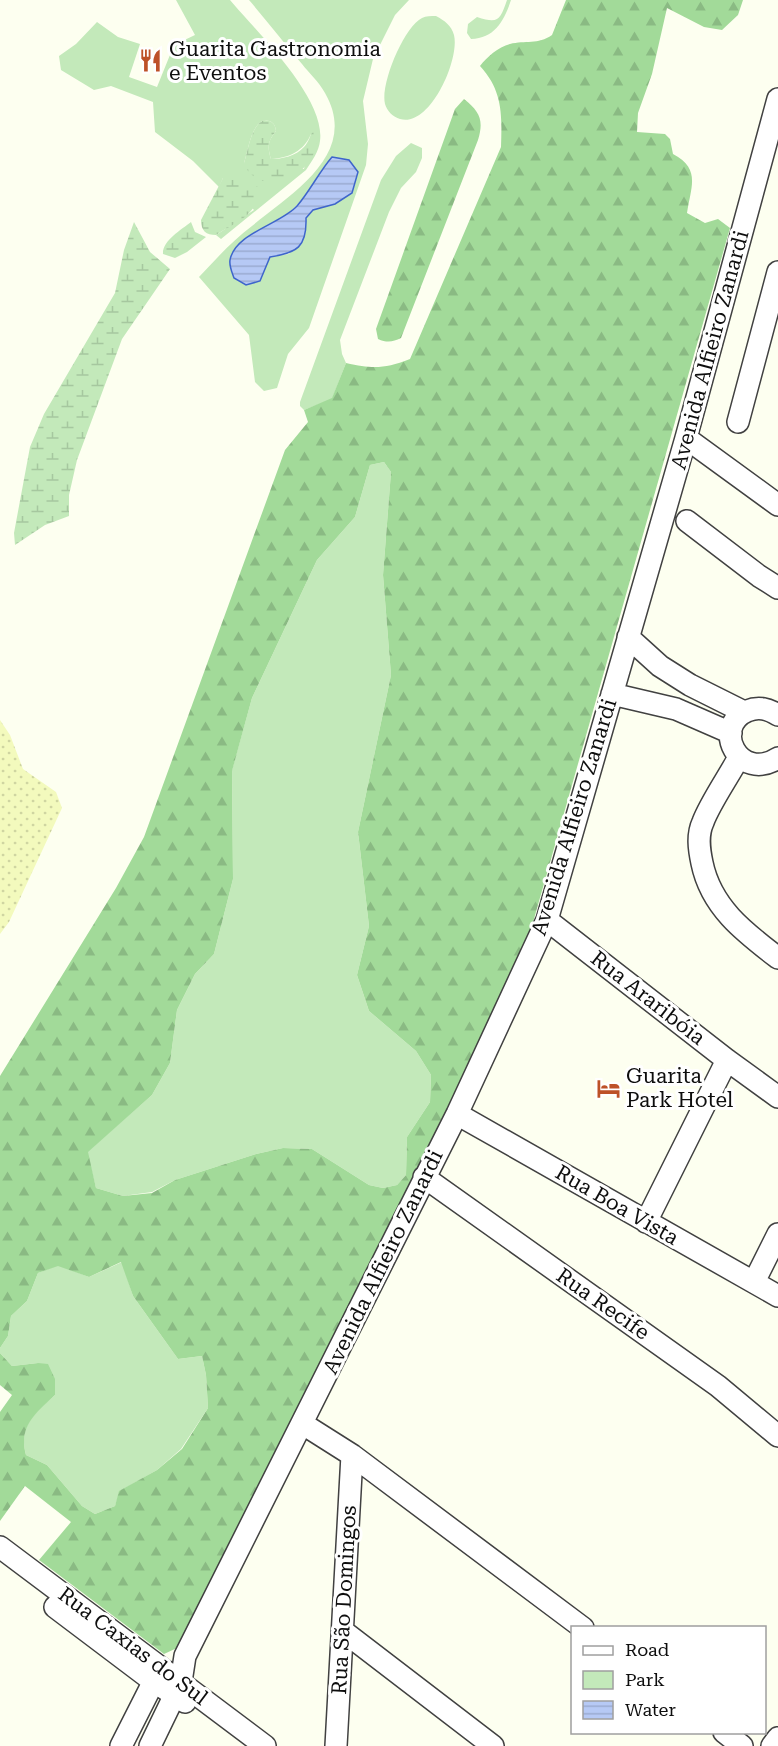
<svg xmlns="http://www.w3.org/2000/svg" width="778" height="1746" font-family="'Roboto Serif',serif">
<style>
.green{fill:#c3e9ba;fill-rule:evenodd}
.forest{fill:url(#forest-firs);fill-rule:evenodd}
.wetland{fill:url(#wetland-marsh)}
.sand{fill:url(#sand-dots)}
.water{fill:url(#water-rules);stroke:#3e65cb;stroke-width:1.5}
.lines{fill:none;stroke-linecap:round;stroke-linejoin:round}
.minor-casing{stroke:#414141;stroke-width:24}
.minor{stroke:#fff;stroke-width:21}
.labels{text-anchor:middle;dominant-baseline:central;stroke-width:6;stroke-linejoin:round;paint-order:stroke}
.poi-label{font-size:21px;fill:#0e0e0e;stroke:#fff;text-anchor:start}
.street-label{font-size:21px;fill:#0e0e0e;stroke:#fff}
</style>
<defs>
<pattern id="forest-firs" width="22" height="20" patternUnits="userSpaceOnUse" patternTransform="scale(1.5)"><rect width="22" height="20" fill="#a2da99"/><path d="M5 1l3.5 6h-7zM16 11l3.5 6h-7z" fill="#8aba83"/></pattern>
<pattern id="wetland-marsh" width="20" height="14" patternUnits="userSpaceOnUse" patternTransform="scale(1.5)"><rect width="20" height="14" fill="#c3e9ba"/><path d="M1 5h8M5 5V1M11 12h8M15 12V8" fill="none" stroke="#a6c79f"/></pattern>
<pattern id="sand-dots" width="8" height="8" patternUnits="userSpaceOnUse" patternTransform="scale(1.5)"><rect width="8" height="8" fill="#f3fabd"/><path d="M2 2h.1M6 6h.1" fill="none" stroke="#cfd5a1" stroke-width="1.8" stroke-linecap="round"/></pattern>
<pattern id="water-rules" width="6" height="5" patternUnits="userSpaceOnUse" patternTransform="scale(1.5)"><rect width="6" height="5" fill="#b6c9f5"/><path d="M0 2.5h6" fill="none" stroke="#9babd1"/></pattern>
</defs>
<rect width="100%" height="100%" fill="#fdfff0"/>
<!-- green -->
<path class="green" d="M176 0H230C256 31 326 98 320 141 319 151 312 161 306 170L221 239 216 235 254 210 223 178 219 187 193 161 155 132 153 102 111 86 94 90 61 70 59 56 76 44 97 22 118 37 140 44 129 77 157 87 174 45 195 35ZM264 120C272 121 275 123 276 131 268 141 267 146 271 159 289 158 304 151 311 134L304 169 244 163C248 151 251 125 264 120Z
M249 0H409L395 15 373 59 363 101 368 144 366 165 309 328 288 354 277 388 264 391 255 382 249 335 199 277C216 259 232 241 252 226 292 193 360 154 325 93 319 82 309 73 302 64 284 43 267 21 249 0ZM323 168 335 204 313 210 306 218V228L289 254 230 262C242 228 275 229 296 206 307 195 314 180 323 168Z
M507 0H511C504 21 495 38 471 39L467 33 468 24 477 17C499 24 500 20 507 0Z
M436 16C445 21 451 25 454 35 460 59 430 128 400 119 393 117 387 111 385 104 380 84 404 27 422 18 426 16 431 16 436 16Z
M411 143 422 148V158L416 172 401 188 389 212 340 340 342 354 346 363 332 399 304 410 300 406V402L381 180 396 156Z
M384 462 391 472 383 575 391 675 358 832 369 926 357 975 369 1011 416 1051 431 1075 430 1102 407 1137 406 1175 397 1185 383 1188 369 1185 312 1149 283 1148 256 1154 175 1180 152 1192 123 1196 96 1188 87 1152 152 1095 170 1063 177 1010 195 974 214 954 233 879 232 770 252 698 317 560 355 517 370 465Z
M122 1262 133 1296 178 1359 202 1356 206 1375 208 1408 181 1449 157 1470 120 1491 115 1506 95 1514 82 1506 47 1465 26 1455C18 1425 35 1413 55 1395L38 1363 12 1366 0 1353V1348L8 1336 11 1316 27 1301 38 1273 58 1265 89 1277Z"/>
<!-- forest -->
<path class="forest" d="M566 0H743L738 15 722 30 704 27 667 8 652 74 638 113 637 132 665 134 670 139 673 154C701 169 691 186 687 213L705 223 718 219 730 228 530 933 450 1104 177 1648 164 1654 39 1560 71 1522 25 1486 0 1521V1412L12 1395 0 1385V1353L12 1366 38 1363 48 1364 55 1379V1395C36 1413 18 1426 26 1455L47 1465 82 1506 95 1514 115 1506 119 1491 157 1470 182 1449 208 1408 206 1375 202 1356 178 1359 133 1296 121 1262 89 1277 58 1266 38 1273 27 1301 11 1316 8 1336 0 1348V1076L116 888 144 837 285 450 308 422 304 410 332 398 346 363C373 369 384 369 410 359L501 147C502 115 503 91 480 66 487 57 498 47 510 44 525 40 538 45 552 35ZM384 462 391 472 383 575 391 675 358 832 369 926 357 975 369 1011 416 1051 431 1075 430 1102 407 1137 406 1175 397 1185 383 1188 369 1185 312 1149 283 1148 256 1154 175 1180 152 1193 123 1196 96 1188 88 1152 152 1095 170 1063 177 1010 195 974 214 954 233 879 232 771 252 698 317 560 355 517 370 465Z
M464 99C480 112 484 120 478 140L401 338C393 342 387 343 378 339L376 329 455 109Z"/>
<!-- wetland -->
<path class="wetland" d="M264 120C272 121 275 123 276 131 268 141 267 147 271 159 282 159 296 156 304 147 309 142 310 134 315 129 321 157 305 168 284 184 269 183 250 181 244 163 248 151 251 125 264 120Z
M223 178H236L258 187C260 215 237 221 216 235 206 235 201 231 201 220Z
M134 222 150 252 170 269 122 339 77 460 69 495V516L45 525 15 545 14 533 30 447 44 414 115 293 124 250Z
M191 222 195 232 206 237 187 252 175 258 163 254C162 241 181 230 191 222Z"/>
<!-- sand -->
<path class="sand" d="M0 720 10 735 23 769 56 792 62 808 9 922 0 934Z"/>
<!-- water -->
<path class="water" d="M332 157 349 160 358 172 352 193 335 204 313 210 306 218C307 247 297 253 270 257L260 281 246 285 234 278C232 272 229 266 230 260 235 233 281 224 297 206 310 191 319 172 332 157Z"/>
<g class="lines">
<defs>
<path id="minor" d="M738 422 778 272
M686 438 778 505
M687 521 759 576 778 588
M628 637 660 666 690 685 744 712
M612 694 676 709 731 733
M778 715C768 709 759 706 747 711 711 727 739 783 778 758
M739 757C729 776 710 803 703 822 697 835 699 849 702 863 711 907 744 932 778 958
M547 920 727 1060 778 1097
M457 1114 778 1296
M424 1177 718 1386 778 1436
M646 1222 727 1060
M754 1282 778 1234
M303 1424 352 1455 583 1628
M0 1547 265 1746
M55 1607 153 1681 185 1702
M343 1631 493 1746
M724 1732 742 1746
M121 1746 159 1671
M150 1746 181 1682 185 1656 457 1114 547 920 686 438 778 99
M336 1746 352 1455
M772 1746 778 1738"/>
</defs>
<!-- minor casing -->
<use href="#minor" class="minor-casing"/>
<!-- minor -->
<use href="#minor" class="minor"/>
</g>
<!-- icons -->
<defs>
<symbol id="restaurant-bare" viewBox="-9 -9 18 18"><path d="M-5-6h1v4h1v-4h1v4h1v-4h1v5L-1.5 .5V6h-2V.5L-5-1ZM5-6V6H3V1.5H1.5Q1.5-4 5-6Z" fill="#bd5128" stroke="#fff" stroke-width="2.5" paint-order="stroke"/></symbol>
<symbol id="hotel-bare" viewBox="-9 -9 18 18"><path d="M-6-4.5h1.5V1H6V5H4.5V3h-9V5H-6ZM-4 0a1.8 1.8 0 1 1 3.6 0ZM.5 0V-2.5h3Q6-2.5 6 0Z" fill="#bd5128" stroke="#fff" stroke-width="2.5" paint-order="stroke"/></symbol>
</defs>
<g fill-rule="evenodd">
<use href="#restaurant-bare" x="134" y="44" width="33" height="33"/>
<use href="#hotel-bare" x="592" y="1072" width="33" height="33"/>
</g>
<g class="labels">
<!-- poi labels -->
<g class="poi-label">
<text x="169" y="49">Guarita Gastronomia<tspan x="169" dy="24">e Eventos</tspan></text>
<text x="626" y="1076">Guarita<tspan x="626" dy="24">Park Hotel</tspan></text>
</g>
<!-- street labels -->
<g class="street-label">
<text transform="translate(710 350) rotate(-75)">Avenida Alfieiro Zanardi</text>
<text transform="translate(574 817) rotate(-73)">Avenida Alfieiro Zanardi</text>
<text transform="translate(648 998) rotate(38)">Rua Araribóia</text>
<text transform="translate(617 1205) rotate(30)">Rua Boa Vista</text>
<text transform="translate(383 1262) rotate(-64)">Avenida Alfieiro Zanardi</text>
<text transform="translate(603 1304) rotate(35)">Rua Recife</text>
<text transform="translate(344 1600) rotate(-87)">Rua São Domingos</text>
<text transform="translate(133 1646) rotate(37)">Rua Caxias do Sul</text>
</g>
</g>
<!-- legend -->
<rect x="571" y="1626" width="195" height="108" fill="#ffffff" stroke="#9f9f9f" stroke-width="1.5"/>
<rect x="583" y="1646" width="30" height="9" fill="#ffffff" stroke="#9f9f9f" stroke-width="1.5"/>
<text x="625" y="1656" font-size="18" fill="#0e0e0e">Road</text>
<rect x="583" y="1671" width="30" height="18" fill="#c3e9ba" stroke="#9f9f9f" stroke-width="1.5"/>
<text x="625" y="1686" font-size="18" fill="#0e0e0e">Park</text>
<rect x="583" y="1701" width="30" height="18" fill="url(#water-rules)" stroke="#9f9f9f" stroke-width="1.5"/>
<text x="625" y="1716" font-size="18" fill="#0e0e0e">Water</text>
</svg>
